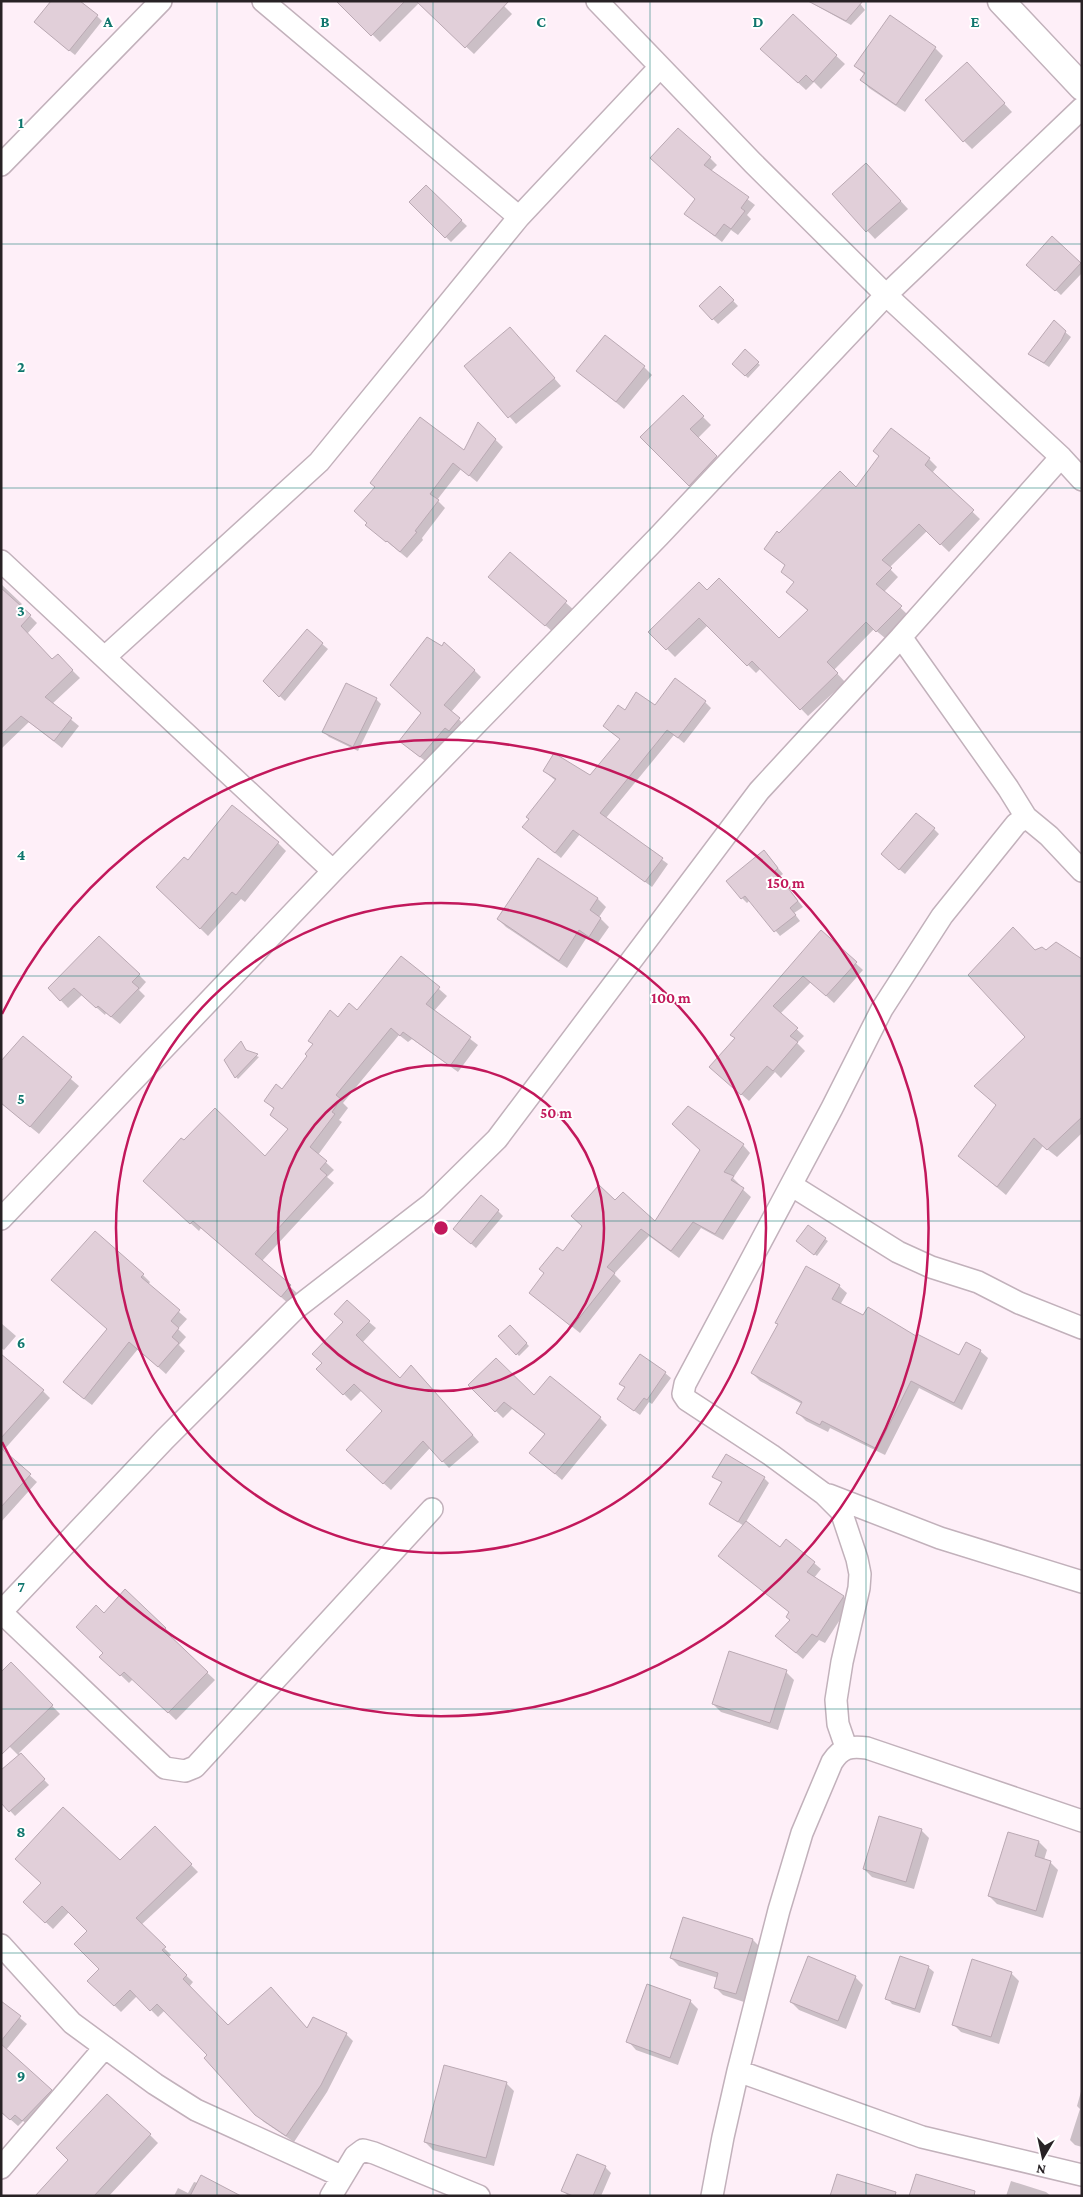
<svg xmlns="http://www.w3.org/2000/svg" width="1083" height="2197" font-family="'Crimson Pro',serif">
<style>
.shadow{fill:#0003}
.building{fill:#e1cfd9;stroke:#baa9b3}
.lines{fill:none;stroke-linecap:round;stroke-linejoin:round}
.minor-casing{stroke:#c2b1bb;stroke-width:24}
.tertiary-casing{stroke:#c2b1bb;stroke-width:29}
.minor{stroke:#fff;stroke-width:21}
.tertiary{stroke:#fff;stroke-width:26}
.grid{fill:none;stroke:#0f766e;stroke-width:1;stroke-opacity:0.55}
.ring{fill:none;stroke:#c2185b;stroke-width:2.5}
.grid-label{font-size:16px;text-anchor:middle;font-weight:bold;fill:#0f766e;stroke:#fff;stroke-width:4;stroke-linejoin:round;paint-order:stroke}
.centre{fill:#c2185b;stroke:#fff;stroke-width:2.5}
.ring-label{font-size:15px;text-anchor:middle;font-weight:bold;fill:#c2185b;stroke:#fff;stroke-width:4;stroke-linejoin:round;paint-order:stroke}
</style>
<rect width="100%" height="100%" fill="#feeff8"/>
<!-- shadow -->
<path class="shadow" d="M338 1H499L512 14 474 54 419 3 380 42Z
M808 1H858L865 10 851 25Z
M97 16 102 21 75 55 40 27Z
M793 16 845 64 821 89 814 82 806 90 770 57Z
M935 48 943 56 905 112 869 88 862 80 865 75 855 66Z
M975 72 1012 112 972 149 964 141Z
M710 158 717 165 711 171 755 205 747 215 751 219 738 235 731 230 722 242 686 214 696 199 658 164Z
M874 172 908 209 875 239 833 194Z
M426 187 467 226 451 242 410 202Z
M1052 238 1082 265V273L1061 295 1033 270Z
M720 287 738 306 718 324 700 306Z
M1065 332 1071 337 1049 367 1029 354Z
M517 336 561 386 516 424 466 366Z
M745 351 760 365 748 378 733 364Z
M644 367 652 375 624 409 578 371Z
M683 397 711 425 698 438 724 465 698 493 642 437Z
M479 424 503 447 477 482 461 469 437 500 445 508 422 538 423 540 407 558 374 531 464 452Z
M891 430 929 459 937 467 932 473 980 519 949 552 927 531 889 568 898 577 884 592 908 615 885 638 874 629 834 670 845 682 808 716 761 668 756 673 708 625 675 657 650 632 707 592 779 640 808 611 787 592 795 583 782 571 786 566 765 549 780 535 856 489 880 457Z
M510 554 574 610 554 633 498 584Z
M1 584 22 604 20 606 37 623 27 634 53 660 65 663 80 678 52 704 79 726 62 748 29 722 1 749Z
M307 631 328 649 285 701 264 681Z
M474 670 481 677 451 712 466 726 428 763 408 748 423 713Z
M376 699 381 704 358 751 329 737 324 732Z
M705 702 711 708 684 743 674 735 606 818 668 864 652 887 580 834 561 858 530 833 556 781 544 771 591 777 621 740 605 726 625 712 655 707Z
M934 829 939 834 905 874 887 859Z
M278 843 286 851 245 902 241 899 208 936 158 887 188 862Z
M769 857 783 874 779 877 803 907 794 913 800 921 780 936 750 900 747 903 742 898Z
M539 860 598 899 606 907 599 917 609 927 597 944 587 937 567 968 506 927 498 919Z
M822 932 863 970 834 1003 811 982 780 1014 804 1036 797 1043 805 1051 781 1078 775 1072 749 1101 718 1074Z
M1035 951 1082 1089V1133L1057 1157 1043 1146 1006 1195 969 1164 1027 1037Z
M402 957 447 996 434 1011 478 1045 458 1072 412 1039 408 1042 399 1035 343 1103 348 1108 339 1120 342 1122 318 1155 334 1170 327 1177 334 1183 262 1261 298 1294 289 1304 201 1228 199 1231 152 1188 265 1158 289 1130 271 1115 275 1110 266 1101 283 1090 338 1018 357 1011Z
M139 975 146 982 139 990 145 996 120 1024 106 1013 105 1015 82 995 68 1008 49 988Z
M23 1038 79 1086 39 1134 1 1103Z
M241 1043 247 1052 259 1057 238 1079 236 1077Z
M743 1145 750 1153 733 1178 740 1185 739 1186 751 1197 723 1240 701 1228 679 1258 649 1236 614 1274 621 1281 580 1333 530 1293 563 1253 615 1202 655 1223Z
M498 1211 503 1216 476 1248 460 1234Z
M808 1227 828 1241 817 1256 800 1243Z
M95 1233 143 1275 150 1282 148 1285 187 1319 178 1329 186 1337 179 1345 185 1351 166 1374 138 1349 92 1405 72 1390 108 1329Z
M839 1286 847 1293 840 1305 863 1317 960 1357 980 1351 988 1358 962 1410 919 1388 885 1455 830 1428 828 1432 806 1421 798 1413 802 1404 760 1381 752 1373 779 1325 777 1323Z
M369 1322 376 1328 362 1343 400 1379 418 1373 479 1442 449 1468 430 1448 391 1490 354 1457 384 1411 362 1390 351 1401 318 1369Z
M1 1323 16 1336 4 1350 1 1348Z
M510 1327 529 1346 519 1356 500 1336Z
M665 1373 671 1378 652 1404 649 1402 640 1415 618 1399 626 1388 621 1384Z
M469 1385 535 1397 600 1418 607 1425 562 1480 531 1453 546 1435 512 1409 503 1418Z
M1 1388 43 1391 50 1398 3 1451 37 1482 1 1522Z
M714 1476 764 1478 769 1483 746 1522 780 1549 814 1563 821 1569 814 1578 844 1597 850 1604 825 1643 819 1640 803 1659 784 1643 791 1620 790 1613 744 1526 710 1504 723 1484Z
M104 1614 165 1628 173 1636 171 1639 215 1680 176 1720 133 1679 129 1683 109 1664 104 1653Z
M11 1664 60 1714 19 1753 49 1785 15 1816 1 1801 19 1756 1 1738Z
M786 1672 794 1680 778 1730 721 1712 713 1704Z
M155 1828 198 1872 141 1925 171 1955 168 1958 193 1982 189 1987 228 2026 308 2029 346 2034 353 2041 327 2092 294 2142 264 2122 256 2114 209 2055 165 2010 158 2017 137 1996 121 2012 89 1981 101 1969 89 1931 69 1912 53 1929 24 1902 120 1862Z
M921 1830 929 1838 914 1889 872 1877 864 1869Z
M1039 1842 1047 1850 1044 1860 1050 1862 1058 1870 1043 1918 997 1904 989 1896Z
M753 1940 761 1948 744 2002 723 1995 715 1987 718 1978 679 1966 671 1958Z
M928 1967 934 1972 920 2013 892 2004 887 1998Z
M1011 1973 1019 1981 999 2044 961 2032 953 2024Z
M855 1977 863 1985 846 2029 799 2010 791 2002Z
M690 2001 698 2009 678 2065 636 2050 628 2041Z
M1 2002 27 2024 6 2050 57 2098 30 2127 23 2121 18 2126 1 2111Z
M506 2083 514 2091 494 2166 433 2150 425 2142Z
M1082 2088V2147L1075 2145 1070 2140 1080 2109 1077 2106Z
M150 2135 158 2143 109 2196H37Z
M578 2156 606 2168 611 2173 601 2196H568L563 2190Z
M1011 2181 1046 2192 1051 2196H1006Z
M194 2182 198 2183 237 2196H174L178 2188 188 2193Z"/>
<!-- building -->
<path class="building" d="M51 1H80L98 15 69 51 34 22Z
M336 1H405L371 36Z
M416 1H509L465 48Z
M808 1H863L846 21Z
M793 14 837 55 813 82 806 75 798 83 760 49Z
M890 15 936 47 896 105 860 80 865 73 854 66Z
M967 62 1005 103 963 142 925 100Z
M678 128 711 157 704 165 749 197 741 208 745 211 731 229 724 224 715 236 684 214 695 199 650 158Z
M866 163 901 201 866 232 832 194Z
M426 185 462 220 445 238 409 202Z
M1052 236 1081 263 1055 291 1026 265Z
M720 286 734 300 712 320 699 306Z
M1054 320 1066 331 1061 341 1044 363 1028 354Z
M510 327 555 378 508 418 464 366Z
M605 335 645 366 616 402 576 371Z
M745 349 759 362 745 376 732 364Z
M683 395 704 416 690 429 717 456 689 486 640 437Z
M420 417 464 450 478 422 496 439 469 476 453 463 430 494 439 500 415 531 417 532 400 552 387 541 386 542 365 525 367 523 354 511 375 487 370 483Z
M891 428 930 458 925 465 974 510 940 545 919 524 882 560 892 568 876 584 902 606 876 632 866 622 827 662 838 673 800 710 752 661 747 666 699 618 666 650 648 632 699 582 707 590 719 578 779 638 808 610 786 592 794 582 781 572 785 565 764 549 777 531 779 533 840 471 856 487 879 456 873 451Z
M510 552 567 601 545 626 488 577Z
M1 588 31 615 21 626 52 659 58 654 73 670 45 697 72 718 54 741 21 716 1 735Z
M307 629 323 643 279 697 263 681Z
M427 637 442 646 444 642 475 670 444 705 460 718 449 731 445 728 420 757 399 741 421 713 390 685Z
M675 678 706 701 678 738 667 730 600 813 663 858 645 882 573 830 555 853 522 827 529 819 526 817 556 779 543 771 554 753 590 775 620 739 603 726 618 705 625 710 636 692 655 705Z
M346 683 377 698 353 747 322 732Z
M232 805 279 842 236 895 232 892 200 929 156 887 184 857 188 860Z
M916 813 935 828 899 870 881 854Z
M764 850 778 868 775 871 798 901 790 908 796 915 774 932 745 896 741 899 726 881Z
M538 858 598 898 590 910 601 918 589 937 579 930 559 961 497 919Z
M1013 927 1035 950 1042 947 1046 950 1056 942 1082 959V1117L1047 1150 1034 1138 997 1187 958 1156 996 1105 974 1086 1025 1037 968 975Z
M821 930 857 962 826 996 803 976 773 1006 798 1028 790 1036 798 1042 773 1071 767 1066 741 1095 709 1067 735 1038 730 1035Z
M99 936 140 974 132 982 139 988 111 1017 98 1006 96 1008 74 988 60 1001 48 988Z
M401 956 440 987 426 1004 471 1037 450 1066 403 1032 400 1036 391 1028 336 1095 341 1099 332 1112 335 1114 310 1147 327 1161 320 1169 327 1175 255 1254 291 1285 281 1297 193 1221 190 1224 143 1181 181 1138 184 1140 215 1108 265 1156 288 1129 270 1115 274 1108 264 1101 276 1084 282 1089 307 1056 305 1054 313 1044 308 1041 330 1010 338 1017 349 1003 357 1010Z
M23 1036 72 1077 30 1127 1 1103V1061Z
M241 1041 246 1050 258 1054 235 1078 224 1060Z
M688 1106 744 1144 724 1172 734 1176 731 1180 744 1188 715 1234 693 1222 671 1251 641 1229 607 1267 615 1273 572 1327 529 1293 544 1273 539 1269 557 1247 563 1251 582 1226 571 1216 599 1185 615 1200 623 1192 655 1221 700 1150 672 1124Z
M481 1195 499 1210 471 1244 453 1229Z
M808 1225 826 1238 814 1255 796 1241Z
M95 1231 144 1274 141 1277 180 1310 171 1321 179 1328 172 1337 179 1343 158 1367 129 1342 84 1399 63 1382 107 1329 51 1280Z
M806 1266 840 1285 832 1299 863 1315 868 1307 916 1336 917 1334 959 1355 966 1342 981 1350 954 1403 911 1381 877 1449 822 1421 820 1425 796 1413 802 1402 751 1373 778 1324 775 1323Z
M347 1300 370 1321 356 1335 400 1378 411 1365 473 1435 442 1462 423 1441 383 1484 346 1450 382 1411 354 1384 343 1395 316 1369 322 1363 312 1354 343 1322 334 1314Z
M510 1325 527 1343 516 1355 498 1336Z
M1 1354 44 1390 1 1438Z
M640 1354 666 1372 647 1400 644 1398 634 1411 617 1399 625 1387 619 1384Z
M496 1358 534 1395 550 1376 601 1417 555 1474 529 1453 545 1434 504 1402 495 1412 468 1385Z
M1 1448 31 1474 1 1507Z
M726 1454 765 1477 738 1522 709 1504 722 1482 712 1477Z
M746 1521 780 1547 786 1539 815 1562 807 1572 844 1596 817 1637 812 1634 796 1653 775 1636 790 1620 786 1617 789 1612 718 1556Z
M125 1589 166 1628 164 1630 208 1672 168 1713 124 1672 120 1676 99 1657 103 1653 76 1627 96 1605 104 1613Z
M729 1651 787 1670 770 1723 712 1704Z
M11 1662 53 1705 1 1755V1672Z
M21 1753 45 1779 9 1812 1 1803V1770Z
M63 1807 120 1860 155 1826 192 1864 136 1918 166 1947 162 1950 187 1975 183 1979 228 2025 271 1987 307 2028 313 2017 347 2033 321 2085 286 2136 255 2115 204 2058 207 2055 157 2004 150 2011 130 1990 114 2006 87 1981 99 1969 74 1944 87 1931 62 1906 45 1923 23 1902 41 1883 15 1859Z
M879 1816 922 1829 906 1882 863 1869Z
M1008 1832 1039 1841 1035 1856 1051 1861 1036 1911 988 1896Z
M683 1917 753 1939 736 1994 714 1988 718 1973 670 1958Z
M808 1956 856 1976 838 2021 790 2002Z
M900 1956 929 1966 915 2009 885 1999Z
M972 1959 1012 1972 991 2037 952 2025Z
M647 1984 691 2000 670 2058 626 2042Z
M1 2001 21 2016 1 2041Z
M1 2044 52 2090 22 2121 15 2115 10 2120 1 2112Z
M444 2065 507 2082 486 2158 424 2142Z
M107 2094 151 2134 94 2196H35L68 2160 56 2148Z
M577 2154 606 2166 593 2196H573L561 2191Z
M837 2174 896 2192 895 2196H830Z
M916 2174 975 2191 974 2196H909Z
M201 2175 241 2196H190Z"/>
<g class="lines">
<defs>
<path id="minor" d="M263 1 519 217
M597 1 753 163 886 295 1061 457 1082 480
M1 165 161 1
M1061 457 901 637 1008 788 1026 817 1049 836 1082 871
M1 561 333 871
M105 657 319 462 519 217 660 67
M791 1185 898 1252 931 1267 978 1282 1019 1303 1082 1328
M1 1219 333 871 659 536 886 295 1082 108
M829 1495 940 1538 1082 1582
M1 1612 165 1439 295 1309 431 1204 497 1139 759 791 901 637
M1 1612 165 1768 185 1771 195 1767 432 1509
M846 1747 838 1724 836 1700 842 1662 859 1588 860 1574 857 1559 841 1511 824 1494 771 1455 687 1400 683 1394 685 1384 832 1108 882 1009 942 916 1016 824 1026 817
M1 1945 72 2023 155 2084 196 2110 341 2176
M738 2071 922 2137 1082 2175
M1 2168 105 2047
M331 2196 355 2156 363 2150 374 2153 479 2196
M712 2196 723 2137 738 2071 779 1910 802 1833 832 1762C842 1747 850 1746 867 1748L1082 1821"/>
<path id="tertiary" d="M1001 1 1082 87"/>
</defs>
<!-- minor casing -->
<use href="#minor" class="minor-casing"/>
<!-- tertiary casing -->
<use href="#tertiary" class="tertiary-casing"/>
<!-- minor -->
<use href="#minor" class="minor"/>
<!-- tertiary -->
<use href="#tertiary" class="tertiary"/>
</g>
<!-- grid -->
<path class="grid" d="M217 1V2196M433 1V2196M650 1V2196M866 1V2196M1 244H1082M1 488H1082M1 732H1082M1 976H1082M1 1221H1082M1 1465H1082M1 1709H1082M1 1953H1082"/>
<!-- distance rings -->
<g class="ring">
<circle cx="441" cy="1228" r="163"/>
<circle cx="441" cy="1228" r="325"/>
<path d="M2 1014A488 488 0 1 1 2 1442"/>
</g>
<g class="grid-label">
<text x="108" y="27">A</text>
<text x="325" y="27">B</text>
<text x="541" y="27">C</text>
<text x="758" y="27">D</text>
<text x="975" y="27">E</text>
<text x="21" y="128">1</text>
<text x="21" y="372">2</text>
<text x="21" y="616">3</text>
<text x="21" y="860">4</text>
<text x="21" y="1104">5</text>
<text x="21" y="1348">6</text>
<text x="21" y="1592">7</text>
<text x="21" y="1837">8</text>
<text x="21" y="2081">9</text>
</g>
<circle cx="441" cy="1228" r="8" class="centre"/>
<g class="ring-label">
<text x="786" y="888">150 m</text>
<text x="671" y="1003">100 m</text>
<text x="556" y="1118">50 m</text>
</g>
<!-- border -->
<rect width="1083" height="2197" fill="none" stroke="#282225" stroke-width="5"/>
<!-- north arrow -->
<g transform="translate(1043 2157) rotate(189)" stroke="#ffffff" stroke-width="4" paint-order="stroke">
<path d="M0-4L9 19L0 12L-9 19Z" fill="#282225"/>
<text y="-8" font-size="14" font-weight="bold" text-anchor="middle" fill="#282225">N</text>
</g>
</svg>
